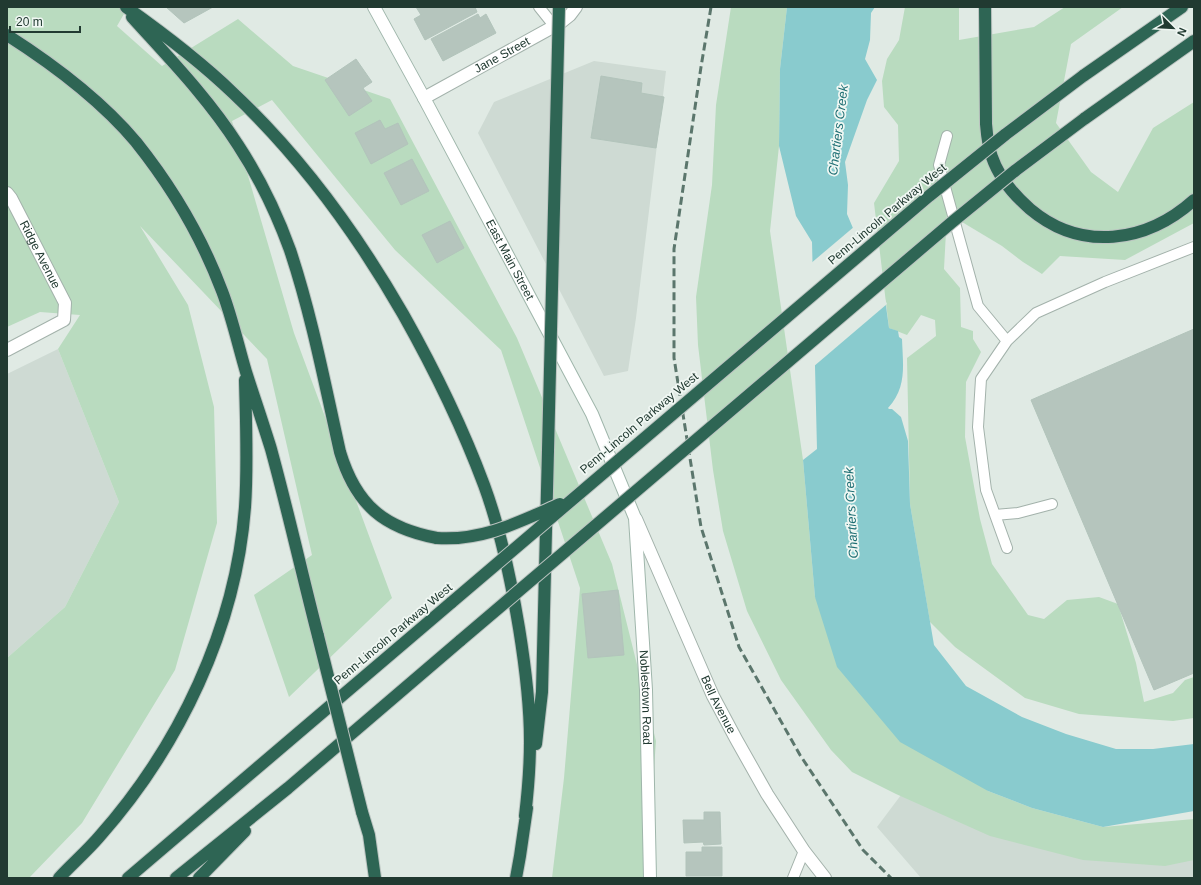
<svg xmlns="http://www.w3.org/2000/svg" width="1201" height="885" font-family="Helvetica,sans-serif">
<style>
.built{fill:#cedad3}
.green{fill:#b9dbbf}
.water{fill:#89cbce}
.pier{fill:#e0eae4}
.building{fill:#b5c5bd;stroke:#b2c4bb}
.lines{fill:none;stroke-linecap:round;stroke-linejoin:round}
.lane-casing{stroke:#a3b2ab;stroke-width:12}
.street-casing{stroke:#a3b2ab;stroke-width:14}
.secondary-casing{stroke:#9fb6ab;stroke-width:14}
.highway-casing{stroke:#bcc4c1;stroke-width:14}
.lane{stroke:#fff;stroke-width:10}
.street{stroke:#fff;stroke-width:12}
.secondary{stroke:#fff;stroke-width:12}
.highway{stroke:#2e6554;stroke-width:12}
.rail{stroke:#5b766c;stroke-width:3;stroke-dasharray:8 4;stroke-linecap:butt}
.highway-bridge-casing{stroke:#bcc4c1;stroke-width:14;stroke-linecap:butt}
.highway-bridge{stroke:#2e6554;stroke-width:12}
.labels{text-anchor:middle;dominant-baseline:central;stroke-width:3.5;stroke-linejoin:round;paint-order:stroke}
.street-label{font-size:12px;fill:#213a31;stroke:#f0f7f3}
.water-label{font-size:13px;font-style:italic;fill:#1d6e73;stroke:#f0f7f3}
</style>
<rect width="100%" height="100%" fill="#e0eae4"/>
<!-- built -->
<path class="built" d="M594 61 666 71 636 318 628 371 604 376 478 133 494 102Z
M58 349 119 502 65 607 7 658V374Z
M907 787 1194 858V878H921L877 827Z"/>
<!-- green -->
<path class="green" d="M7 7H128L117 26 162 66 238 19 293 66 390 99 517 338 612 564 656 741 646 878H552L564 778 580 588 501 350 395 250 272 100 232 121 294 333 392 598 289 697 254 595 312 555 267 359 140 226 188 305 214 407 217 523 175 670 82 823 29 878H7V658L65 607 119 502 58 349 80 315 40 312 7 327Z
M731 7H787L780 69 779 146 770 231 803 460 815 597 988 791 1032 808 1103 827 1194 819V860L1165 866 1083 860 990 836 896 794 852 772 831 750 781 680 747 611 723 531 713 470 698 345 696 297 712 185 716 105Z
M905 7H959V40L1034 27 1065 7H1123L1071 44 1056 123 1091 172 1118 192 1153 128 1194 102V223L1125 260 1060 256 1042 274 1023 262 1002 246 947 213 944 269 960 288 961 327 973 331V339L981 352 966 382 965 437 980 519 992 564 1028 615 1044 619 1067 600 1099 597 1118 604 1136 663 1144 702 1173 693 1185 680 1194 677V718L1173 721 1079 714 1025 698 955 647 930 622 910 504 907 358 936 336 935 320 921 315 907 335 889 328 874 203 899 161 898 125 884 107 882 81 887 59 899 40Z"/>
<!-- water -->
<path class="water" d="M787 7H875L871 13 870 40 865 59 877 80 867 100 845 162 848 185 847 214 886 306 889 328 898 331 899 337 902 339C903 366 907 387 888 408L889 409H892L901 417 908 441 910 504 934 645 966 686 1022 717 1066 734 1116 749H1153L1194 744V811L1103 827 1032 808 988 791 900 742 837 667 815 597 803 460 817 449 812 242 796 216 779 146 780 69Z"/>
<!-- pier -->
<path class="pier" d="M855 226 887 304 813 367 810 264Z"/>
<!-- building -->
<path class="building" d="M166 7H213L184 23Z
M416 7H475L477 12 425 40 414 19 421 15Z
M478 14 480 18 486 14 496 33 443 61 431 39Z
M356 59 372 82 363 88 372 101 349 116 325 80Z
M601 76 642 83 641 93 664 97 656 148 591 138Z
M380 120 385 129 398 123 408 144 371 164 355 133Z
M412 159 429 191 401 205 384 173Z
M450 221 464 248 437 263 422 235Z
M1194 329V673L1154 690 1031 400Z
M618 590 624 655 588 658 582 594Z
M704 812H720L721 844 704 845 703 842 684 843 683 820H704Z
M702 847H722V876H686V852H702Z"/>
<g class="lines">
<defs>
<path id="lane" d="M539 7 555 27
M947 136 939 165 978 306 1007 341
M995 515 1018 513 1052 504
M1007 548 986 490 978 427 981 379 1007 341 1036 313 1105 282 1194 247
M793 878 804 851"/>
<g id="street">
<path id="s1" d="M424 98 560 23 570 15 576 7"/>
<path id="s2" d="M7 193 11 198 65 303 64 320 7 350"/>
<path id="s3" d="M636 519 713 696 736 739 767 794 804 851 825 878"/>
</g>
<g id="secondary">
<path id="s4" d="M374 7 424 98 592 414 635 518 646 690 650 878"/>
</g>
<path id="highway" d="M126 7C164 34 200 61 233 93 301 157 357 234 403 314 434 369 462 426 484 485 501 531 511 580 519 628 525 665 530 703 530 741 530 766 528 791 525 816
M985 7 986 124C987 136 988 147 992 157 999 178 1014 195 1030 209 1081 252 1146 243 1194 200
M132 17C169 58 208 98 238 145 259 177 277 214 290 250 312 316 325 385 340 452 356 505 384 528 437 538
M7 35C54 65 100 99 136 142 172 187 202 238 222 291 232 317 238 345 246 372 254 397 263 423 271 449 288 511 302 574 318 636
M1083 76 1182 7
M1084 119 1194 41
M536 744 542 692 548 450
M362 812 369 835 375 878
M59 878C72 864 87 851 99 837 179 747 236 628 245 507 248 465 246 423 245 380
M128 878 452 602
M176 878 288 788 461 640
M199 878 245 831
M516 878 520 856 527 808"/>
</defs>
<!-- lane casing -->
<use href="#lane" class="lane-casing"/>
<!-- street casing -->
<use href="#street" class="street-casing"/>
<!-- secondary casing -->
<use href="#secondary" class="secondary-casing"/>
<!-- highway casing -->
<use href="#highway" class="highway-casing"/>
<!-- lane -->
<use href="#lane" class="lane"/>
<!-- street -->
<use href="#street" class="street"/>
<!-- secondary -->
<use href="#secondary" class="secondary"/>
<!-- highway -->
<use href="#highway" class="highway"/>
<!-- rail -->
<path class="rail" d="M711 7 701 67 674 249V358L701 527 739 647 800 755 863 850 891 878"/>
<defs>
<path id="highway-bridge" d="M548 450 559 7
M437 538C483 541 519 522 560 504
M452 602 929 196 1006 134 1083 76
M318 636 362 812
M461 640 951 223 1016 170 1084 119"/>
</defs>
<!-- highway-bridge casing -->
<use href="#highway-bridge" class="highway-bridge-casing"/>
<!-- highway-bridge -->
<use href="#highway-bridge" class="highway-bridge"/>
</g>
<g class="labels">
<!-- street labels -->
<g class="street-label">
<text stroke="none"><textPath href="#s1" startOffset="89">Jane Street</textPath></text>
<text transform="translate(887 214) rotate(-40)">Penn-Lincoln Parkway West</text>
<text stroke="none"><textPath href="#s2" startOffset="70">Ridge Avenue</textPath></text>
<text stroke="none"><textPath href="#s4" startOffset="287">East Main Street</textPath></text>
<text transform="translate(639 423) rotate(-40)">Penn-Lincoln Parkway West</text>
<text transform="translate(393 634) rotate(-40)">Penn-Lincoln Parkway West</text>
<text stroke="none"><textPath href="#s4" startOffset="754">Noblestown Road</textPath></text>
<text stroke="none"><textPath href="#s3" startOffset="203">Bell Avenue</textPath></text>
</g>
<!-- water labels -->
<g class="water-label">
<text transform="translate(838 130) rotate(-83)">Chartiers Creek</text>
<text transform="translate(851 513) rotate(-93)">Chartiers Creek</text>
</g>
</g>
<!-- border -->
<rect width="1201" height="885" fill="none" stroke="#213a31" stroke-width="16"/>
<!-- north arrow -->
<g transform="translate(1173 28) rotate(114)" stroke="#f0f7f3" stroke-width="3" paint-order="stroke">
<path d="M0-3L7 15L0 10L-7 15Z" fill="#213a31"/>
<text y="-6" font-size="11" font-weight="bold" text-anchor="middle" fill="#213a31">N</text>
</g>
<!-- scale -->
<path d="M10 26v6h70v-6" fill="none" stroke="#213a31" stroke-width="2"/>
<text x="16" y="26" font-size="12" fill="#213a31" stroke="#f0f7f3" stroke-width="3" paint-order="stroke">20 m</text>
</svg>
